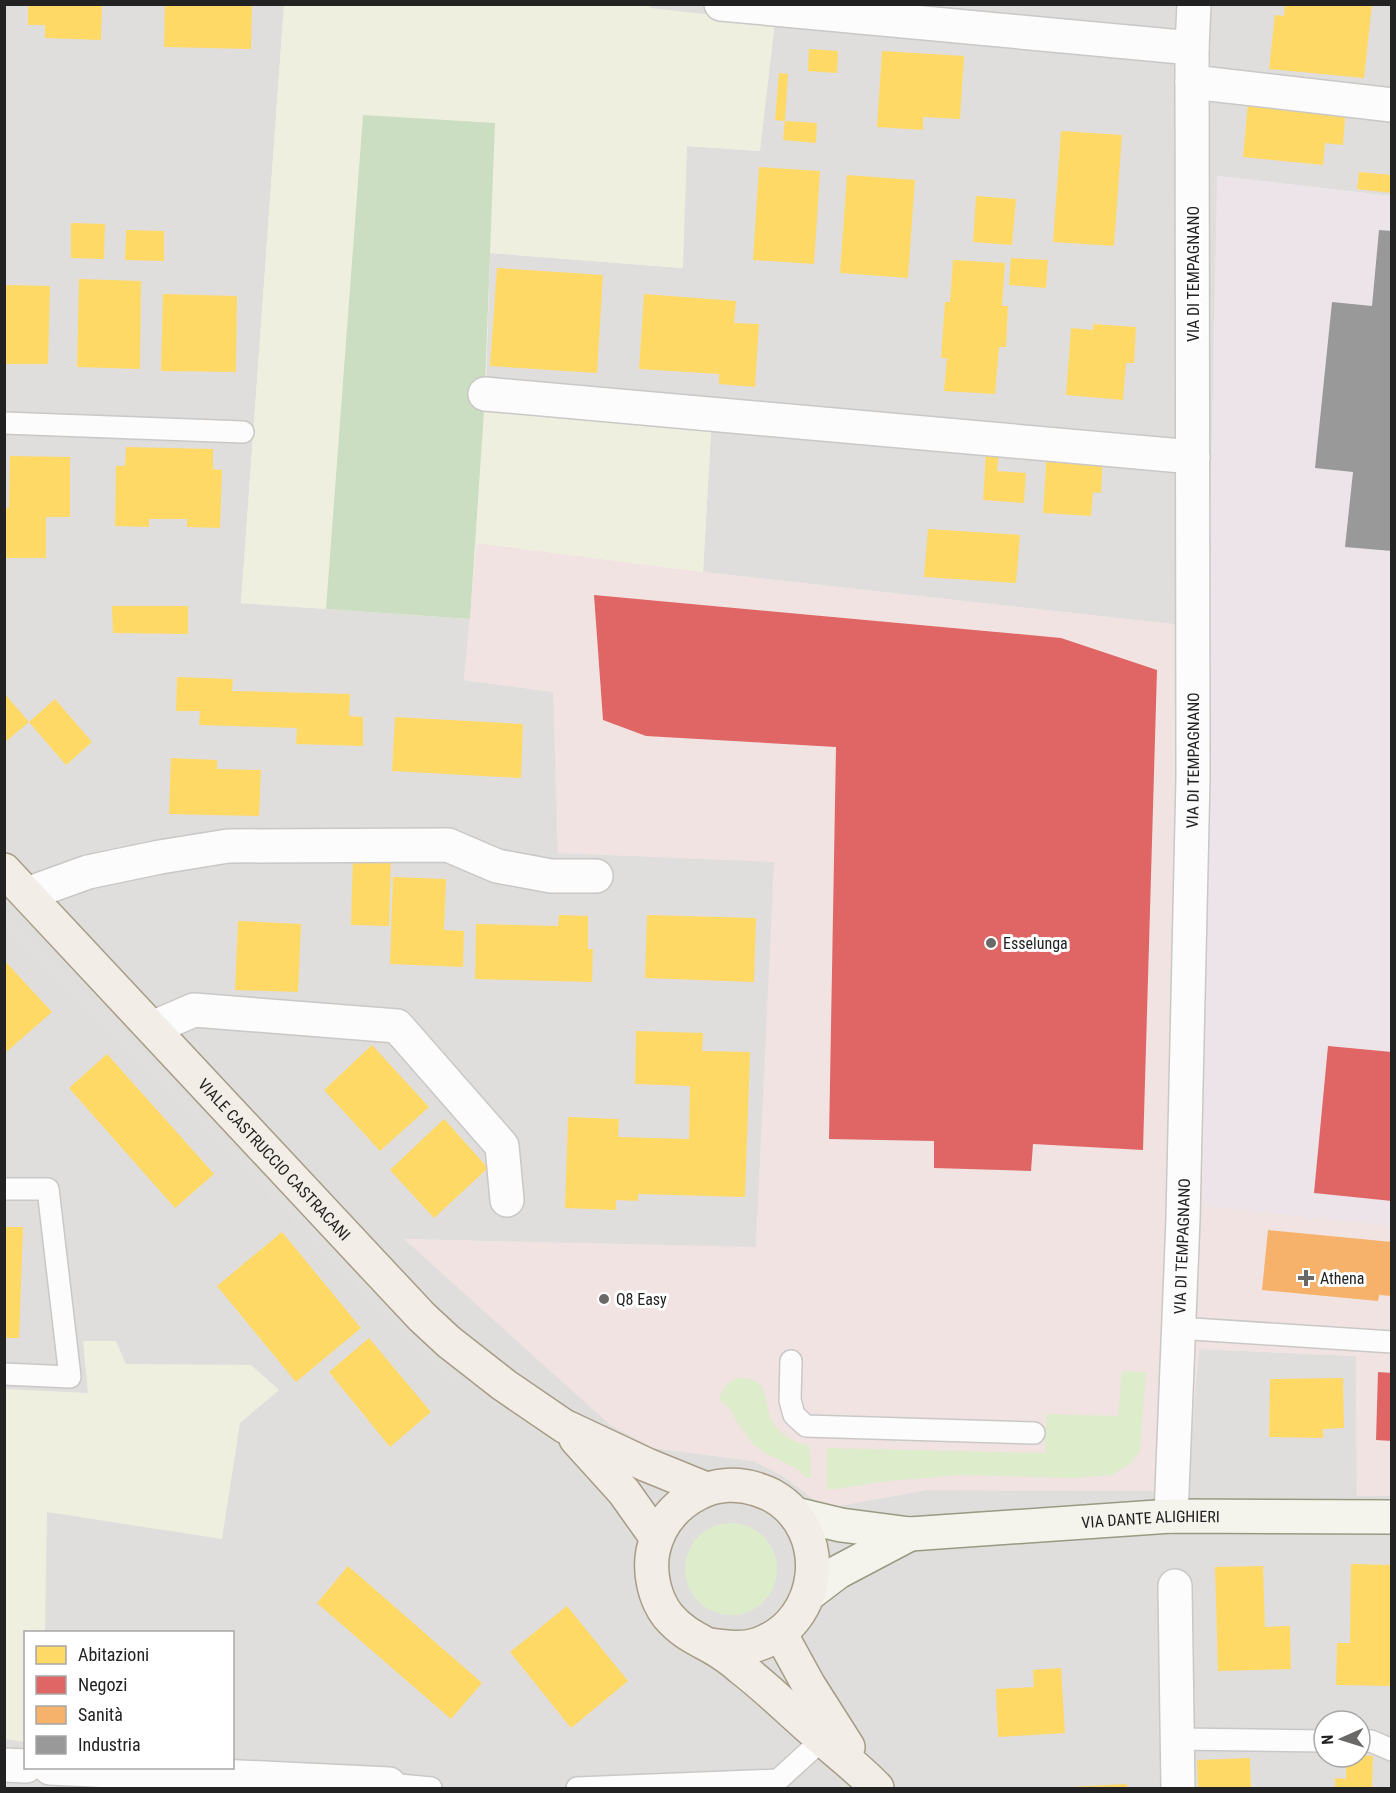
<svg xmlns="http://www.w3.org/2000/svg" width="1396" height="1793" font-family="'Roboto Condensed',sans-serif">
<style>
.residential{fill:#dfdedc;fill-rule:evenodd}
.commercial{fill:#f1e3e1}
.industrial{fill:#ede4e9}
.farmland{fill:#efefdf}
.grass{fill:#ddeccb}
.forest{fill:#cbdec1}
.parking{fill:#e0dfde}
.homes{fill:#ffd966}
.shops{fill:#e06666}
.health{fill:#f6b26b}
.industry{fill:#999}
.lines{fill:none;stroke-linecap:round;stroke-linejoin:round}
.lane-casing{stroke:#c9c8c7;stroke-width:24}
.street-casing{stroke:#c9c8c7;stroke-width:36}
.secondary-casing{stroke:#999a82;stroke-width:36}
.primary-casing{stroke:#a79c86;stroke-width:36}
.lane{stroke:#fdfcfc;stroke-width:21}
.street{stroke:#fdfcfc;stroke-width:33}
.secondary{stroke:#f4f4ed;stroke-width:33}
.primary{stroke:#f3ede7;stroke-width:33}
.poi-dot{fill:#6a6968;stroke:#fff;stroke-width:2}
.labels{text-anchor:middle;dominant-baseline:central;stroke-width:6;stroke-linejoin:round;paint-order:stroke}
.street-label{font-size:16px;fill:#222;stroke:#fff}
.poi-label{font-size:16px;fill:#222;stroke:#fff;text-anchor:start}
</style>
<rect width="100%" height="100%" fill="#f0eeeb"/>
<!-- residential -->
<path class="residential" d="M5 5H284L241 603 470 619 464 680 554 692 558 853 775 861 756 1248 405 1239 653 1448 754 1461 783 1476 812 1498 833 1507 926 1490 1187 1491 1198 1349 1356 1356 1357 1496H1391V1788H5ZM26 1632H232V1768H26ZM1324 1721H1360V1757H1324Z
M650 5H1391V196L1218 176 1208 628 703 572 711 432 485 411 490 253 682 268 687 146 760 151 650 8Z"/>
<!-- commercial -->
<path class="commercial" d="M476 543 703 572 1208 628 1203 1206 1391 1226V1496H1357L1356 1356 1199 1349 1187 1491 926 1490 833 1507 812 1498 783 1476 754 1461 653 1448 610 1425 404 1239 756 1247 774 862 558 853 553 692 464 680Z"/>
<!-- industrial -->
<path class="industrial" d="M1217 176 1391 196V1226L1203 1206 1208 628Z"/>
<!-- farmland -->
<path class="farmland" d="M650 4V8L775 22 760 151 687 146 683 268 490 253 485 411 711 431 703 572 476 543 470 619 241 603 284 5Z
M83 1341H116L126 1364 251 1365 279 1390 240 1423 222 1539 47 1512 45 1632H26L25 1742 5 1739V1389L88 1393Z"/>
<!-- grass -->
<path class="grass" d="M1122 1371 1146 1372 1140 1451 1130 1464 1112 1475 1073 1478 961 1475 879 1482 836 1489H829L827 1486V1448L1045 1453 1046 1414 1118 1416Z
M739 1378C767 1378 764 1393 769 1414 772 1424 779 1431 787 1437 794 1441 801 1445 809 1445L811 1478H807L797 1469 765 1453 753 1444 736 1421 731 1410 719 1399C723 1387 728 1382 739 1378Z
M685 1569a46 46 0 1 1 92 0a46 46 0 1 1-92 0Z"/>
<!-- forest -->
<path class="forest" d="M363 115 495 123 484 411 470 619 326 609Z"/>
<!-- parking -->
<path class="parking" d="M4 911 464 1381 457 1388 5 926Z"/>
<!-- homes -->
<path class="homes" d="M28 4H102L101 40 45 38V25H28Z
M165 4H252L251 49 164 47Z
M1285 4H1372L1364 78 1269 69 1275 15 1284 16Z
M809 49 838 51 837 73 808 71Z
M882 51 964 56 960 119 923 117V130L877 127Z
M779 73 788 74 785 121 775 120Z
M1248 102 1346 106 1343 145 1325 143 1323 165 1243 157Z
M785 121 817 123 816 143 783 140Z
M1061 131 1122 135 1114 246 1053 242Z
M759 167 820 171 814 264 753 260Z
M1359 172 1392 175V193L1357 189Z
M847 175 915 180 908 278 840 273Z
M976 196 1016 199 1012 245 973 242Z
M71 223 105 224 104 259 71 258Z
M126 230 164 231V261L125 260Z
M1011 258 1048 260 1046 288 1009 285Z
M953 260 1005 263 1002 306H1008L1006 347H999L995 394 944 391 947 358H941L945 302H950Z
M497 268 603 275 597 373 490 366Z
M79 279 141 281 140 369 77 367Z
M5 285 50 286 48 364H5Z
M163 294 237 296 236 372 161 371Z
M644 294 736 301 734 323 759 324 755 387 719 384V374L639 369Z
M1093 324 1136 327 1134 363H1126L1123 400 1066 395 1071 328 1093 330Z
M126 447 213 449V469L222 470 220 528 187 527V519H149V527L115 526 116 466H125Z
M1047 449 1103 452 1101 493 1093 492 1091 516 1043 513Z
M986 451 999 452 997 471 1026 473 1024 503 983 500Z
M10 456 70 457V517H46V558H4V508H9Z
M928 529 1020 535 1016 583 924 577Z
M112 606H188V634L113 633Z
M177 677 233 679 232 691 350 694 349 716 363 717V746L296 744 297 728 199 725 200 711H176Z
M4 693 29 722 4 743Z
M55 699 92 742 66 765 29 722Z
M395 717 523 724 521 778 392 771Z
M171 758 217 760V769L261 770 259 816 169 814Z
M353 855 391 856 389 926 351 925Z
M393 877 446 879 444 930 464 931 463 967 390 964Z
M559 915 588 916V949H593L592 982 475 979 476 924 558 926Z
M647 915 756 918 754 982 645 978Z
M238 921 301 924 298 992 235 990Z
M4 960 52 1012 4 1054Z
M636 1031 703 1033 702 1051 750 1052 745 1197 638 1194V1201L616 1200V1210L565 1208 568 1117 619 1119 618 1137 689 1139 690 1086 635 1084Z
M372 1045 429 1107 380 1151 324 1090Z
M107 1054 214 1174 175 1208 69 1088Z
M444 1119 488 1168 434 1218 390 1170Z
M4 1227H23L19 1338H4Z
M282 1232 361 1328 296 1382 217 1286Z
M369 1338 431 1412 390 1447 329 1372Z
M1343 1378 1344 1428 1323 1429V1438L1269 1437 1270 1379Z
M1351 1564 1392 1565V1686L1336 1685 1337 1643H1350Z
M348 1566 482 1683 451 1719 317 1603Z
M1263 1566 1265 1627 1290 1626 1291 1669 1218 1671 1215 1567Z
M567 1606 628 1681 571 1728 510 1652Z
M1061 1668 1065 1733 998 1737 996 1689 1034 1687 1033 1670Z
M1360 1755 1373 1756 1372 1788H1335V1778L1346 1779V1757H1360Z
M1250 1758 1251 1788H1198L1197 1760Z
M1127 1784V1788H1072V1787Z"/>
<!-- shops -->
<path class="shops" d="M594 595 1061 638 1157 670 1143 1150 1033 1144 1031 1171 934 1168V1141L829 1139 836 747 646 736 603 720Z
M1328 1046 1392 1052V1201L1314 1193Z
M1378 1372 1392 1373V1441L1376 1440Z"/>
<!-- health -->
<path class="health" d="M1268 1230 1392 1242V1296L1379 1295 1378 1301 1262 1290Z"/>
<!-- industry -->
<path class="industry" d="M1379 230 1392 231V551L1345 547 1353 472 1315 468 1332 302 1372 306Z"/>
<g class="lines">
<defs>
<path id="lane" d="M4 423 243 432
M4 1189H48L70 1377 4 1374
M1178 1328 1392 1342
M791 1361 790 1400 794 1415 806 1426 1034 1433
M1177 1739 1324 1741
M1360 1741H1371L1392 1750
M389 1784 431 1788
M577 1788 778 1780 823 1739"/>
<g id="street">
<path d="M721 4 1192 48"/>
<path d="M1192 82 1392 105"/>
<path d="M485 394 1193 457"/>
<path d="M27 894 88 872 160 857 228 846 448 845 497 866 551 876H596"/>
<path d="M152 1028 194 1010 397 1026 502 1146 507 1200"/>
<path id="s1" d="M1171 1516 1183 1219 1193 778 1192 48 1194 4"/>
<path d="M1175 1586 1178 1788"/>
<path d="M4 1765 26 1766"/>
<path d="M50 1768 389 1784"/>
</g>
<g id="secondary">
<path id="s2" d="M795 1514 841 1525 910 1534 1171 1516 1392 1517"/>
<path d="M809 1594 838 1572 910 1534"/>
</g>
<g id="primary">
<path id="s3" d="M4 870 377 1269 422 1317 449 1342 504 1385 564 1426 647 1465 706 1489"/>
<path d="M576 1439 624 1492 656 1537"/>
<path d="M780 1633 808 1684 848 1747"/>
<path d="M709 1645C726 1647 743 1650 759 1644 823 1621 832 1530 773 1496 768 1493 761 1491 756 1489 738 1483 716 1484 699 1493 675 1505 659 1524 653 1551 649 1572 654 1598 668 1616 680 1630 691 1636 708 1645 719 1651 731 1659 741 1668 766 1687 789 1710 813 1731 834 1750 858 1768 877 1788"/>
</g>
</defs>
<!-- lane casing -->
<use href="#lane" class="lane-casing"/>
<!-- street casing -->
<use href="#street" class="street-casing"/>
<!-- secondary casing -->
<use href="#secondary" class="secondary-casing"/>
<!-- primary casing -->
<use href="#primary" class="primary-casing"/>
<!-- lane -->
<use href="#lane" class="lane"/>
<!-- street -->
<use href="#street" class="street"/>
<!-- secondary -->
<use href="#secondary" class="secondary"/>
<!-- primary -->
<use href="#primary" class="primary"/>
</g>
<!-- markers -->
<g class="poi-dot">
<circle cx="991" cy="943" r="6"/>
<path d="M1303 1269h6v6h6v6h-6v6h-6v-6h-6v-6h6z"/>
<circle cx="604" cy="1299" r="6"/>
</g>
<g class="labels">
<!-- street labels -->
<g class="street-label">
<text transform="translate(1193 274) rotate(-90)">VIA DI TEMPAGNANO</text>
<text stroke="none"><textPath href="#s1" startOffset="756">VIA DI TEMPAGNANO</textPath></text>
<text stroke="none"><textPath href="#s3" startOffset="396">VIALE CASTRUCCIO CASTRACANI</textPath></text>
<text stroke="none"><textPath href="#s1" startOffset="270">VIA DI TEMPAGNANO</textPath></text>
<text stroke="none"><textPath href="#s2" startOffset="358">VIA DANTE ALIGHIERI</textPath></text>
</g>
<!-- poi labels -->
<g class="poi-label">
<text x="1003" y="943">Esselunga</text>
<text x="1320" y="1278">Athena</text>
<text x="616" y="1299">Q8 Easy</text>
</g>
</g>
<!-- border -->
<rect width="1396" height="1793" fill="none" stroke="#222222" stroke-width="12"/>
<!-- legend -->
<rect x="24" y="1631" width="210" height="138" fill="#ffffff" stroke="#a7a7a7" stroke-width="1.5"/>
<rect x="36" y="1646" width="30" height="18" fill="#ffd966" stroke="#a7a7a7" stroke-width="1.5"/>
<text x="78" y="1661" font-size="18" fill="#222222">Abitazioni</text>
<rect x="36" y="1676" width="30" height="18" fill="#e06666" stroke="#a7a7a7" stroke-width="1.5"/>
<text x="78" y="1691" font-size="18" fill="#222222">Negozi</text>
<rect x="36" y="1706" width="30" height="18" fill="#f6b26b" stroke="#a7a7a7" stroke-width="1.5"/>
<text x="78" y="1721" font-size="18" fill="#222222">Sanità</text>
<rect x="36" y="1736" width="30" height="18" fill="#999999" stroke="#a7a7a7" stroke-width="1.5"/>
<text x="78" y="1751" font-size="18" fill="#222222">Industria</text>
<!-- north arrow -->
<g transform="translate(1342 1739) rotate(267)"><circle r="28" fill="#ffffff" stroke="#a7a7a7" stroke-width="1.5"/>
<path d="M0-4.5L10 22L0 15L-10 22Z" fill="#6a6968"/>
<text y="-9" font-size="16" font-weight="bold" text-anchor="middle" fill="#222222">N</text>
</g>
</svg>
